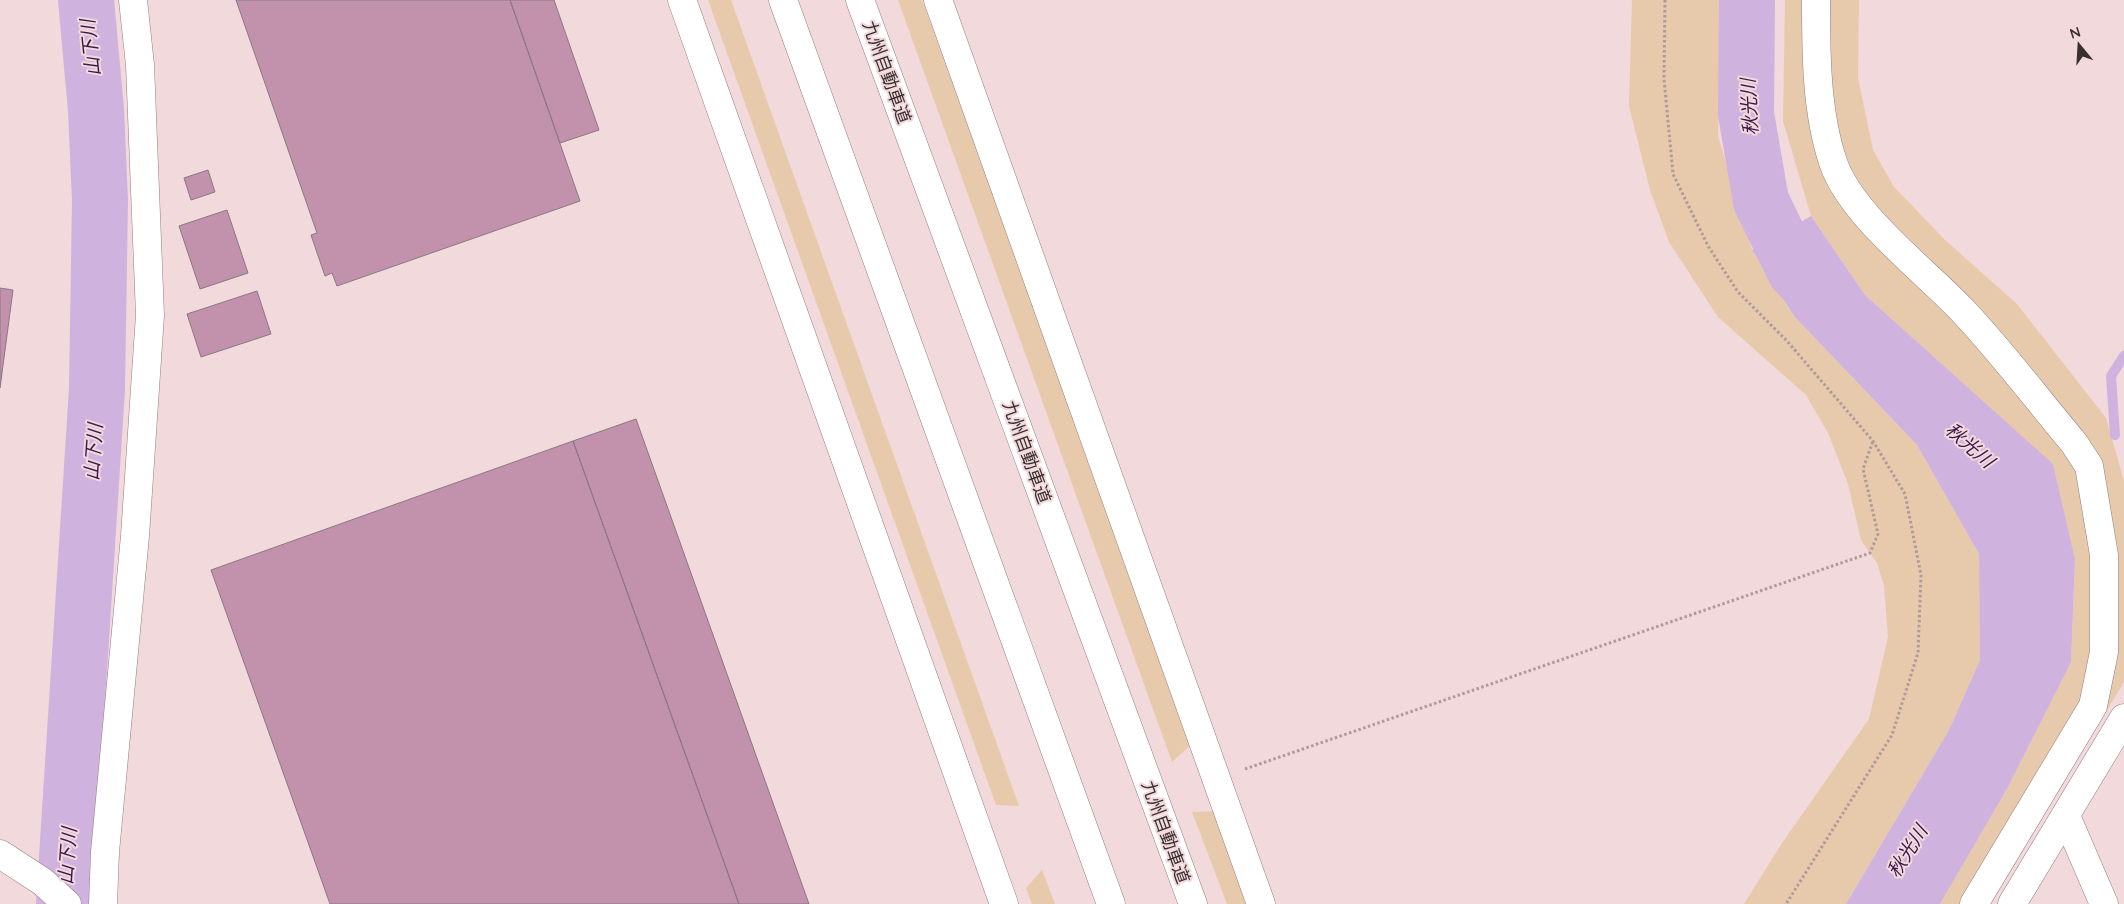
<svg xmlns="http://www.w3.org/2000/svg" width="2124" height="904" font-family="Quicksand,'Noto Sans JP',sans-serif">
<style>
.green{fill:#e7caab}
.water{fill:#d0b2de}
.lines{fill:none;stroke-linecap:round;stroke-linejoin:round}
.stream{stroke:#d0b2de;stroke-width:10}
.river{stroke:#d0b2de;stroke-width:56}
.building{fill:#c292ad;stroke:#8b7882}
.minor-casing{stroke:#957e80;stroke-width:29}
.highway-casing{stroke:#957e80;stroke-width:29}
.path{stroke:#ae9a9c;stroke-width:3;stroke-dasharray:2.5 2.5;stroke-linecap:butt}
.minor{stroke:#fff;stroke-width:28}
.highway{stroke:#fff;stroke-width:28}
.labels{text-anchor:middle;dominant-baseline:central;stroke-width:4;stroke-linejoin:round;paint-order:stroke}
.street-label{font-size:18px;fill:#392f30;stroke:#f2d9db}
.water-label{font-size:19px;font-style:italic;fill:#3c174b;stroke:#f2d9db}
</style>
<rect width="100%" height="100%" fill="#f2d9db"/>
<!-- green -->
<path class="green" d="M708 0H731L1019 806 996 805Z
M898 0H922L1193 743 1172 762Z
M1632 0H1722L1718 136 1752 250 1794 316 1917 445 1979 554 1980 660 1949 730 1846 904H1744L1782 843 1869 719 1888 637 1884 586 1877 563 1861 540 1848 484 1828 433 1806 395 1718 317 1669 242 1650 190 1629 106Z
M1785 0H1859L1858 78 1873 150 1894 187 1945 240 2017 304 2106 418 2124 481V682L1991 904H1940L2007 789 2071 662 2075 559 2053 465 1865 295 1811 216 1783 121Z
M1217 811 1251 904H1227L1192 812Z
M1042 870 1055 904H1032L1026 888Z"/>
<!-- water -->
<path class="water" d="M1811 216 1865 295 2053 464 2075 559 2071 662 2007 789 1940 904H1846L1949 730 1980 660 1979 554 1917 445 1794 316 1752 250Z"/>
<g class="lines">
<!-- stream -->
<path class="stream" d="M2115 435 2111 376 2124 356"/>
<!-- river -->
<path class="river" d="M1747 0 1746 114 1761 201 1795 271 1822 299
M64 904 97 389 100 201 96 110 86 0"/>
</g>
<!-- building -->
<path class="building" d="M236 0H510L580 201 337 286 332 273 325 276 311 235 317 233Z
M510 0H554L599 130 560 143Z
M208 170 215 192 191 200 184 178Z
M227 210 248 273 200 289 179 226Z
M0 288 13 290 0 388Z
M257 291 271 334 201 357 187 314Z
M636 419 809 904H739L573 441Z
M573 441 739 904H330L211 570Z"/>
<g class="lines">
<defs>
<path id="minor" d="M682 0 1004 904
M938 0 1261 904
M1816 0C1816 53 1816 111 1833 162 1850 214 1924 270 1962 310 2001 351 2037 399 2074 443L2089 466 2104 555V652L2093 706 1974 904
M2066 816 2104 904
M0 854 43 882 67 904
M103 904 105 852 135 536 150 315 140 65 133 0
M2012 904 2124 718"/>
<path id="highway" d="M783 0 1111 904
M860 0 1193 904"/>
</defs>
<!-- minor casing -->
<use href="#minor" class="minor-casing"/>
<!-- highway casing -->
<use href="#highway" class="highway-casing"/>
<!-- path -->
<path class="path" d="M1665 0 1664 79 1673 174 1708 246 1738 292 1787 341 1873 441 1905 494 1921 575 1918 653 1892 735 1786 904
M1245 769 1870 553 1878 534 1863 469 1873 441"/>
<!-- minor -->
<use href="#minor" class="minor"/>
<!-- highway -->
<use href="#highway" class="highway"/>
</g>
<g class="labels">
<!-- street labels -->
<g class="street-label">
<text transform="translate(887 72) rotate(70)">九州自動車道</text>
<text transform="translate(1027 452) rotate(70)">九州自動車道</text>
<text transform="translate(1166 832) rotate(70)">九州自動車道</text>
</g>
<!-- water labels -->
<g class="water-label">
<text transform="translate(90 48) rotate(-96)">山下川</text>
<text transform="translate(1749 107) rotate(-93)">秋光川</text>
<text transform="translate(1970 445) rotate(41)">秋光川</text>
<text transform="translate(93 452) rotate(-86)">山下川</text>
<text transform="translate(1907 851) rotate(-58)">秋光川</text>
<text transform="translate(67 856) rotate(-86)">山下川</text>
</g>
</g>
<!-- north arrow -->
<g transform="translate(2079 45) rotate(342)" stroke="#f2d9db" stroke-width="4" paint-order="stroke">
<path d="M0-4L9 19L0 12L-9 19Z" fill="#392f30"/>
<text y="-8" font-size="14" font-weight="bold" text-anchor="middle" fill="#392f30">N</text>
</g>
</svg>
